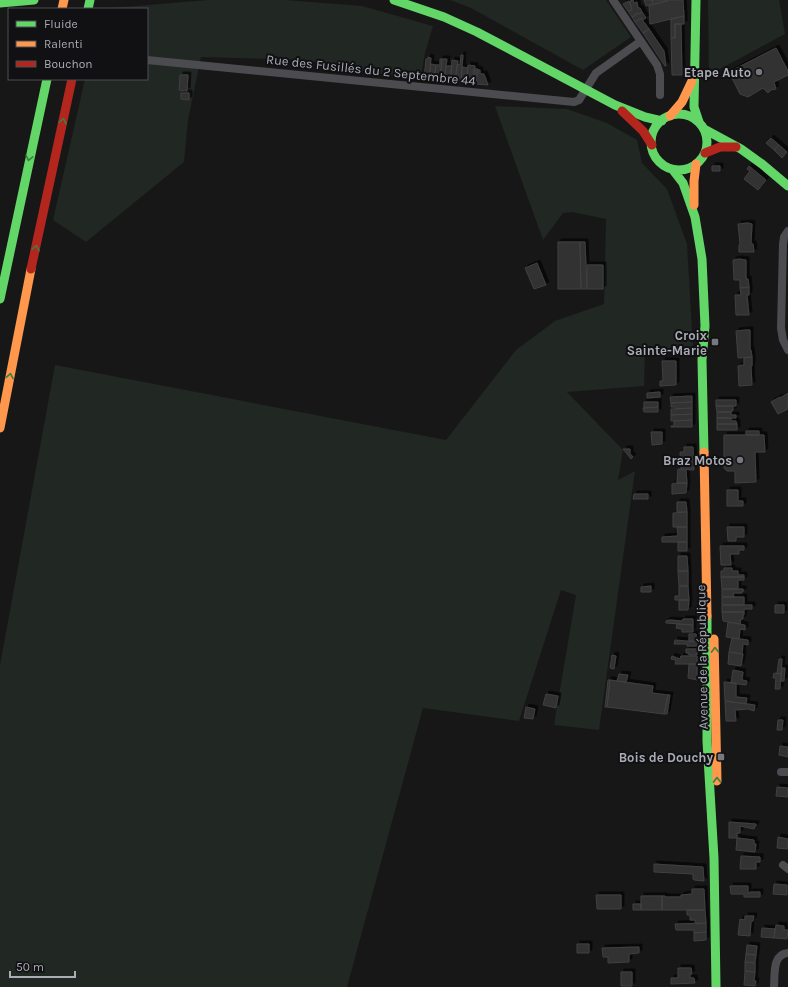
<svg xmlns="http://www.w3.org/2000/svg" width="788" height="987" font-family="Karla,sans-serif">
<style>
.green{fill:#212722}
.building{fill:#313132;stroke:#404043;filter:url(#shadow)}
.lines{fill:none;stroke-linecap:round;stroke-linejoin:round}
.street{stroke:#4c4c50;stroke-width:8}
.fast{stroke:#63d668;stroke-width:9}
.slow{stroke:#ff974d;stroke-width:9}
.jam{stroke:#b3261e;stroke-width:9}
.oneway{stroke:#3e7d42}
.poi-dot{fill:#77787e;stroke:#111113;stroke-width:1.5}
.labels{text-anchor:middle;dominant-baseline:central;stroke-width:4;stroke-linejoin:round;paint-order:stroke}
.street-label{font-size:13px;fill:#aaacb6;stroke:#111113}
.poi-label{font-size:13px;font-weight:bold;fill:#aaacb6;stroke:#111113;text-anchor:end}
</style>
<defs>
<filter id="shadow"><feDropShadow dx="3" dy="-3" stdDeviation="0" flood-color="#0009"/></filter>
</defs>
<rect width="100%" height="100%" fill="#171717"/>
<!-- green -->
<path class="green" d="M208 0H285L362 6 433 26 425 53 420 81 305 60 201 57 188 120 184 162 86 242 53 220 85 79H147V9H100Z
M450 0H606L631 37 583 70 471 8Z
M708 0H779L785 34 709 75Z
M495 106 567 109 607 123 637 140 642 163 667 189 687 244 693 348 645 350 644 386 567 392 623 450 618 480 635 471 599 730 554 725 576 595 561 590 519 721 423 708 347 987H0V665L55 365 446 440 516 350 555 321 604 304 606 219 572 212 563 213 543 240Z"/>
<!-- building -->
<path class="building" d="M633 0 634 3 637 2 638 8H640L642 12 639 14 638 13 632 17 628 11 632 10 630 1Z
M644 0H652L653 4 646 6Z
M652 0H667V1L653 4Z
M667 0H683L684 16 650 24 649 6 667 1Z
M629 1 632 10 628 11 623 4Z
M642 12 646 18 642 20 641 18 635 22 632 17 638 13 639 14Z
M684 16V24H675V38H671V19Z
M641 18 649 29 643 33 635 22Z
M675 24H681L682 75H672L671 38H675Z
M649 29 664 51 666 66H665L643 33Z
M776 48 788 71V75L774 82 776 89 771 90 768 93 763 88 748 97 740 94 729 72Z
M461 55H463L461 83 455 82 457 64 460 65Z
M428 57 431 58 429 80 424 79 426 59H428Z
M440 59H442L440 81 434 80 436 65H440Z
M442 59H447L444 81H440Z
M452 60 458 61 455 82H450Z
M431 64 436 65 434 80H429Z
M468 65 475 66 473 84 466 83Z
M446 66H452L450 82 444 81Z
M462 67 468 68 466 83H461Z
M474 69H478L476 84H473Z
M477 70H480V74H484L488 85 476 84Z
M180 75H188L187 91 179 90Z
M181 93H189V100L181 99Z
M771 138 779 145 774 150 766 143Z
M779 145 787 152 782 158 774 150Z
M712 166H720V171H712Z
M749 166 766 180 758 190 744 179 750 171 747 169Z
M748 223 752 224 751 244H753L754 252H739V245L740 244 738 224Z
M558 242H580L581 289H558Z
M580 242H585L587 289H581Z
M739 259 746 260V279H748L749 287 740 288V280H734L733 260Z
M537 263 546 285 534 289 525 268Z
M587 265H603V289H587Z
M749 287V295H747L749 315H736L735 295H741L740 288Z
M746 330H750V350H751L752 357 738 358 736 331Z
M752 357V366H751L752 385 739 386 738 366 744 365V358Z
M662 361H676V385L660 386V381H663Z
M660 392V397L647 398V393Z
M788 393V409L778 414 771 402 780 397V398Z
M692 396V402L671 403 670 397Z
M716 400H736V406H716Z
M644 402H658V407L644 408Z
M692 402V408L676 409 675 407H671V403Z
M716 406H733V411H731V412H717Z
M658 407V412H644L643 408Z
M692 408V414L671 415V409Z
M717 412H731V415H736V418H717Z
M692 414V420L671 421V415Z
M717 418H731V421H736L737 424H717Z
M692 420V427H671V426H674V421Z
M717 424H737V430H717Z
M746 431H759V435H746Z
M651 432H662V444L652 445Z
M724 435H764L765 452H755L756 482 735 483V471H727L724 468Z
M684 447H693L694 470 681 469 680 452H684Z
M623 449H630V454L633 457 631 459Z
M678 469 686 470 687 483H677Z
M677 483H687L686 493 672 494V484Z
M727 490H738V501H743V506H727Z
M634 494H648V499H633Z
M677 502H686L687 512H677Z
M687 512V527H673V513Z
M677 527H687V542H662V537L678 536Z
M727 527H744V537H736V541H728Z
M678 542H687V551H678Z
M720 546H744V550H739V554H730L731 565H721Z
M678 556H687L688 571H678Z
M724 568H732V571H738V575H744V577H721V571H724Z
M678 571H688V586H679Z
M721 577H744V580H738V589H722Z
M651 586V592H641V587Z
M679 586H688L689 600H675V596H679Z
M722 589H743L744 591H742V593H733L734 597H722Z
M722 597H744V605H722Z
M679 600H689L688 610H679Z
M722 605H752V609H744V612H722Z
M775 605H784V613H775Z
M722 612H744V615H743V619H741L740 624 723 621Z
M683 619H693V625L666 623V621L670 620 682 621Z
M728 622 745 625V630L740 629 739 639 726 637Z
M677 624 693 625V632H682V629L676 628Z
M689 634H696L697 641H689Z
M732 638 748 640V645L743 644 742 654 729 652Z
M675 640 697 642V646H687V644H674Z
M686 649H697V655H689V653H686Z
M729 652 743 654 741 666 728 664Z
M612 655 616 656 614 669 610 668Z
M672 656 680 659 681 656H697V664H675L676 660 671 659Z
M779 659H782L781 674 777 673Z
M689 664H697V680L688 678Z
M782 668H785L784 681H781Z
M733 670 743 672 742 680 747 681 746 685 731 683Z
M774 673 781 674 780 689H775L776 678H773Z
M619 674 628 675 626 682 617 681Z
M608 680H610L607 707H605Z
M610 680 653 686 652 693 668 695 664 714 607 707Z
M724 682 736 683V697L747 698 746 704 725 701Z
M546 694 558 696 556 708 543 705Z
M668 695H670L667 714H664Z
M725 701 755 705 754 711 748 709 735 710 736 721H726Z
M526 707 535 709 533 719 524 718Z
M778 720H783L782 730H777Z
M780 746 788 747V757L779 755Z
M777 787 788 788V797L776 796Z
M729 822 756 824V826H755L754 829 740 826V833H737V838H729Z
M778 837 788 839V849L777 848Z
M737 838 754 840V844H756L755 852 736 850Z
M741 856 760 857V862H756V869H740Z
M654 864 703 867 704 881 694 880 693 879V874L654 872Z
M774 884 787 885V895L773 894Z
M730 886H748V894L750 892H760V897H744V894H731Z
M692 889H704L705 910H662V896H665V897H681V895L692 894Z
M596 895H621V909H597Z
M641 896H662V910H641Z
M633 904H641V910H633Z
M687 910H705L706 923 696 924 695 920H690V915H687Z
M745 916H754L753 921H751L750 936 738 935 740 919 745 920Z
M706 923V932L694 933V930H676L675 924Z
M776 925 784 926V930H788L787 939 774 938Z
M762 928 775 929 774 938 761 937Z
M706 932V940L694 941V933Z
M577 944H589V953H577Z
M747 945 757 946 756 955 746 954Z
M639 947V953L629 954V962L608 963V957H603L602 948Z
M746 954 756 955 755 963 745 962Z
M745 962 755 963V972L745 971Z
M678 968H691L692 974H690V978H694L695 983 671 984V978H678Z
M745 971 755 972 754 981H756L755 986 744 985Z
M621 972H632V986H621Z"/>
<g class="lines">
<!-- street -->
<path class="street" d="M613 0 657 65 660 74V95
M147 60 574 102 579 100 596 73 641 41
M788 231 784 237 783 244 781 328 783 340 788 350
M781 772H788
M783 865 788 869
M774 987C775 975 772 954 788 953"/>
<!-- fast -->
<path class="fast" d="M394 0 444 17 477 32 615 105 645 117 662 121
M696 0 694 107 699 122
M0 3 34 0
M88 9 90 0
M651 142a28 28 0 1 1 56 0a28 28 0 1 1-56 0Z
M704 129 741 149 762 164 788 186
M673 170 683 183 695 217 702 259 705 326 702 360 704 452
M0 299 47 79
M707 616V741L714 858 716 987"/>
<!-- slow -->
<path class="slow" d="M62 9 64 0
M670 116 682 102 692 81
M694 205V181L696 164
M0 428 31 269
M704 452 707 616
M714 639 717 781"/>
<!-- jam -->
<path class="jam" d="M622 111 643 131 652 145
M705 153 720 147H736
M31 269 72 79"/>
</g>
<!-- one-way arrows -->
<defs><path id="oneway-chevron" d="M-2-3.5L2.5 0L-2 3.5" fill="none" stroke-width="1.6" stroke-linecap="round" stroke-linejoin="round"/></defs>
<g class="oneway">
<use href="#oneway-chevron" transform="translate(63 121) rotate(-78)"/>
<use href="#oneway-chevron" transform="translate(29 158) rotate(103)"/>
<use href="#oneway-chevron" transform="translate(36 248) rotate(-78)"/>
<use href="#oneway-chevron" transform="translate(10 376) rotate(-79)"/>
<use href="#oneway-chevron" transform="translate(715 650) rotate(-91)"/>
<use href="#oneway-chevron" transform="translate(717 780) rotate(-91)"/>
</g>
<!-- markers -->
<g class="poi-dot">
<circle cx="759" cy="72" r="4"/>
<rect x="711" y="338" width="8" height="8" rx="2"/>
<circle cx="740" cy="460" r="4"/>
<rect x="717" y="753" width="8" height="8" rx="2"/>
</g>
<g class="labels">
<!-- street labels -->
<g class="street-label">
<text transform="translate(371 70) rotate(6)">Rue des Fusillés du 2 Septembre 44</text>
<text transform="translate(702 657) rotate(-91)">Avenue de la République</text>
</g>
<!-- poi labels -->
<g class="poi-label">
<text x="751" y="72">Etape Auto</text>
<text x="707" y="335">Croix<tspan x="707" dy="15">Sainte-Marie</tspan></text>
<text x="732" y="460">Braz Motos</text>
<text x="713" y="757">Bois de Douchy</text>
</g>
</g>
<!-- legend -->
<rect x="8" y="8" width="140" height="72" fill="#111113" stroke="#4e4f54"/>
<rect x="16" y="21" width="20" height="6" fill="#63d668" stroke="#4e4f54"/>
<text x="44" y="28" font-size="12" fill="#aaacb6">Fluide</text>
<rect x="16" y="41" width="20" height="6" fill="#ff974d" stroke="#4e4f54"/>
<text x="44" y="48" font-size="12" fill="#aaacb6">Ralenti</text>
<rect x="16" y="61" width="20" height="6" fill="#b3261e" stroke="#4e4f54"/>
<text x="44" y="68" font-size="12" fill="#aaacb6">Bouchon</text>
<!-- scale -->
<path d="M10 971v6h65v-6" fill="none" stroke="#aaacb6" stroke-width="2"/>
<text x="16" y="971" font-size="12" fill="#aaacb6" stroke="#111113" stroke-width="3" paint-order="stroke">50 m</text>
</svg>
